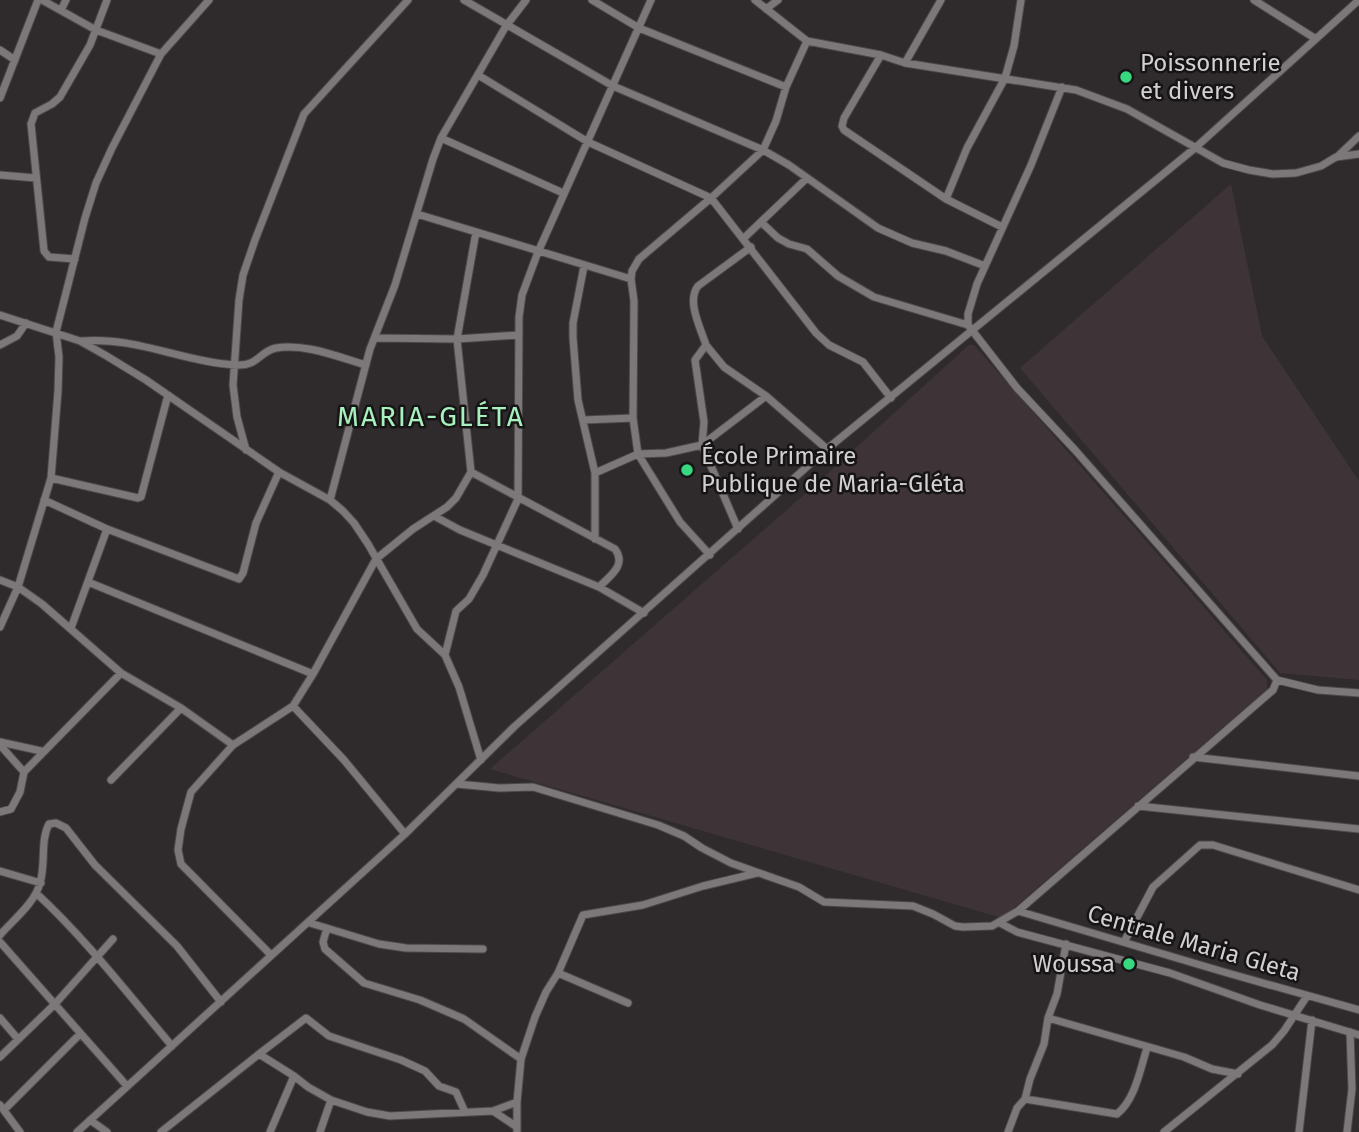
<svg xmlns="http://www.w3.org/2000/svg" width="1359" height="1132" font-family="'Fira Sans',sans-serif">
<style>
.built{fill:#3e3438}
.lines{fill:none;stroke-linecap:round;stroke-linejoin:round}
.minor-casing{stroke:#4c484a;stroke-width:9}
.minor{stroke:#7c7879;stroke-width:7}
.poi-dot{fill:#38d880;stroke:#161415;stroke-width:2.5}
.labels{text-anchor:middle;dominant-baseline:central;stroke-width:5;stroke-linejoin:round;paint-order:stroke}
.poi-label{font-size:24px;fill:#d3d0d1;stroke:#161415;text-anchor:start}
.street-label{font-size:24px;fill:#d3d0d1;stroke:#161415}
.quarter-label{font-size:28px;letter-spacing:2px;fill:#a8f1be;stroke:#161415}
</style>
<rect width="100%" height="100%" fill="#2f2b2c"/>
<!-- built -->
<path class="built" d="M1231 184 1262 336 1359 481V680L1280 673 1020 368Z
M969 345H974L1176 575 1267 680V689L1002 918 490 769 805 494Z"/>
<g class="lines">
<defs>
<path id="minor" d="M42 0 96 30 161 54
M464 0 613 86 763 150 789 165 878 228 912 243 946 251 985 266
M592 0 639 28 786 87
M755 0 807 41 881 55 905 63 1076 90 1127 109 1223 163 1249 170 1273 174 1296 173 1321 166 1336 157 1359 154
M1254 0 1316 39
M766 9 778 0
M61 10 66 0
M0 50 15 60
M881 55 844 118 842 126 844 130 946 199 1002 227
M905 63 941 0
M478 75 588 142 711 198 816 333 829 345 863 362 891 398
M1062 87 1031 165 977 284 968 314V325L1017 388 1075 450 1277 680 1318 690 1359 693
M0 98 38 0
M441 138 563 193
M1337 157 1359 136
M0 175 36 178
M946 199 967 148 1005 78 1014 46 1021 0
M417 214 631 279
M761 222 778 238 789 244 807 249 838 276 874 297 968 325
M744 238 807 178
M75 259 49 257 44 251 31 124 35 113 52 104 60 97 90 45 107 0
M584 266 573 323V338L578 400 595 473V539
M0 315 80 341 105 355 146 380 279 472 330 500 343 511 354 523 368 544 417 629 445 655 459 687 481 760
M375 338 457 339 519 335
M82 341C135 336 186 363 238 365 258 366 260 351 276 348 305 343 338 357 366 365
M0 345 17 336 26 323
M706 345 724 367 766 396 827 449
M583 420 633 418
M246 450 237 417 233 385 239 300 243 275 255 240 304 114 408 0
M471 472 615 549C627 565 610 576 599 587
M595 473 638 454 666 453 702 445 766 396
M51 478 138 498 141 497 168 395
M44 500 107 529 239 579 243 573 256 523 279 472
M330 500 370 349 395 285 433 159 441 138 506 26 526 0
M434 516 460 530 599 587 644 613
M738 529 702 445 704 422 695 360 706 345C701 329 686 301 698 286L751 247
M710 555 680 522 638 454 633 418 634 301 631 279 632 271 639 259 711 198 763 150 776 121 786 87 807 41
M0 580 18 587 42 604 121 673 181 708 233 745
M88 582 313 674
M0 627 18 587 51 478 58 391 59 357 56 332 85 218 96 183 112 148 161 54 209 0
M71 628 107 529
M445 655 456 611 469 599 483 575 518 499 519 317 522 295 538 252 651 0
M293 706 344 760 405 834
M0 742 41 751
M0 745 24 772
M1193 757 1359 776
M111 780 181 708
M457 784 499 788 533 787 658 825 684 836 702 848 731 863 799 887 824 902 913 906 933 914 955 926 963 927 992 926 1018 911 1273 690 1277 680
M1138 806 1359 829
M0 812 11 809 20 792 24 772 121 673
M0 871 41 883
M36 893C86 939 128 994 172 1046
M1018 911 1224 972 1359 1010
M310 923 379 944 406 948 483 949
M1000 923 1017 932 1170 973 1260 1005 1359 1035
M327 928 323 942 325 949 364 983 420 1000 464 1019 521 1059
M0 935C13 920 35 903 40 883 46 864 40 841 49 824L56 823 66 828 95 865 177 946 221 1002
M0 942 127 1086
M1124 942 1153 887 1200 845H1213L1359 890
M1066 944 1057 994 1048 1018 1044 1044 1030 1079 1025 1099 1117 1114C1135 1100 1140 1070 1147 1048
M270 954 181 864 178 850 181 829 191 792 233 745 293 706 313 674 376 559 413 529 447 507 456 498 471 472 457 339 476 232
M558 973 628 1003
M0 1018 18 1039
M1048 1018 1184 1057 1212 1069 1238 1074
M259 1054 306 1018 329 1036 401 1060 425 1071 439 1086 456 1092 465 1112
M0 1057 55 1004 113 939
M0 1105 20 1132
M4 1110 80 1034
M493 1111 517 1102
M90 1120 107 1132
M77 1132 405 834 515 726 827 449 1195 148 1359 0
M161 1132 259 1054 294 1076 308 1087 331 1100 367 1112 390 1116 493 1111 517 1127
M270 1132 294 1076
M320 1132 331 1100
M517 1132V1102L521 1059 535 1017 546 992 558 973 583 915 643 905 703 886 757 873
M1008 1132 1017 1108 1025 1099
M1164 1132 1272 1045 1284 1031 1307 996
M1299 1132 1312 1020
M1347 1132 1352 1089 1350 1032"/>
</defs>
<!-- minor casing -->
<use href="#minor" class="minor-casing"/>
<!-- minor -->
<use href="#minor" class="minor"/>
</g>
<!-- markers -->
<g class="poi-dot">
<circle cx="1126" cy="77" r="7"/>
<circle cx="687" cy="470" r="7"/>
<circle cx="1129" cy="964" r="7"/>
</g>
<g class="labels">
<!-- poi labels -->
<g class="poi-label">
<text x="1140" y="63">Poissonnerie<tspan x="1140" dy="28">et divers</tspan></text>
<text x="701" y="456">École Primaire<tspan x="701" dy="28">Publique de Maria-Gléta</tspan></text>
<text x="1115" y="964" text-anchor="end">Woussa</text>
</g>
<!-- street labels -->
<g class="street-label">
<text transform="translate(1194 943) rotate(16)">Centrale Maria Gleta</text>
</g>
<!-- quarter labels -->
<g class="quarter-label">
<text x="431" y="416">MARIA-GLÉTA</text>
</g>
</g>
</svg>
